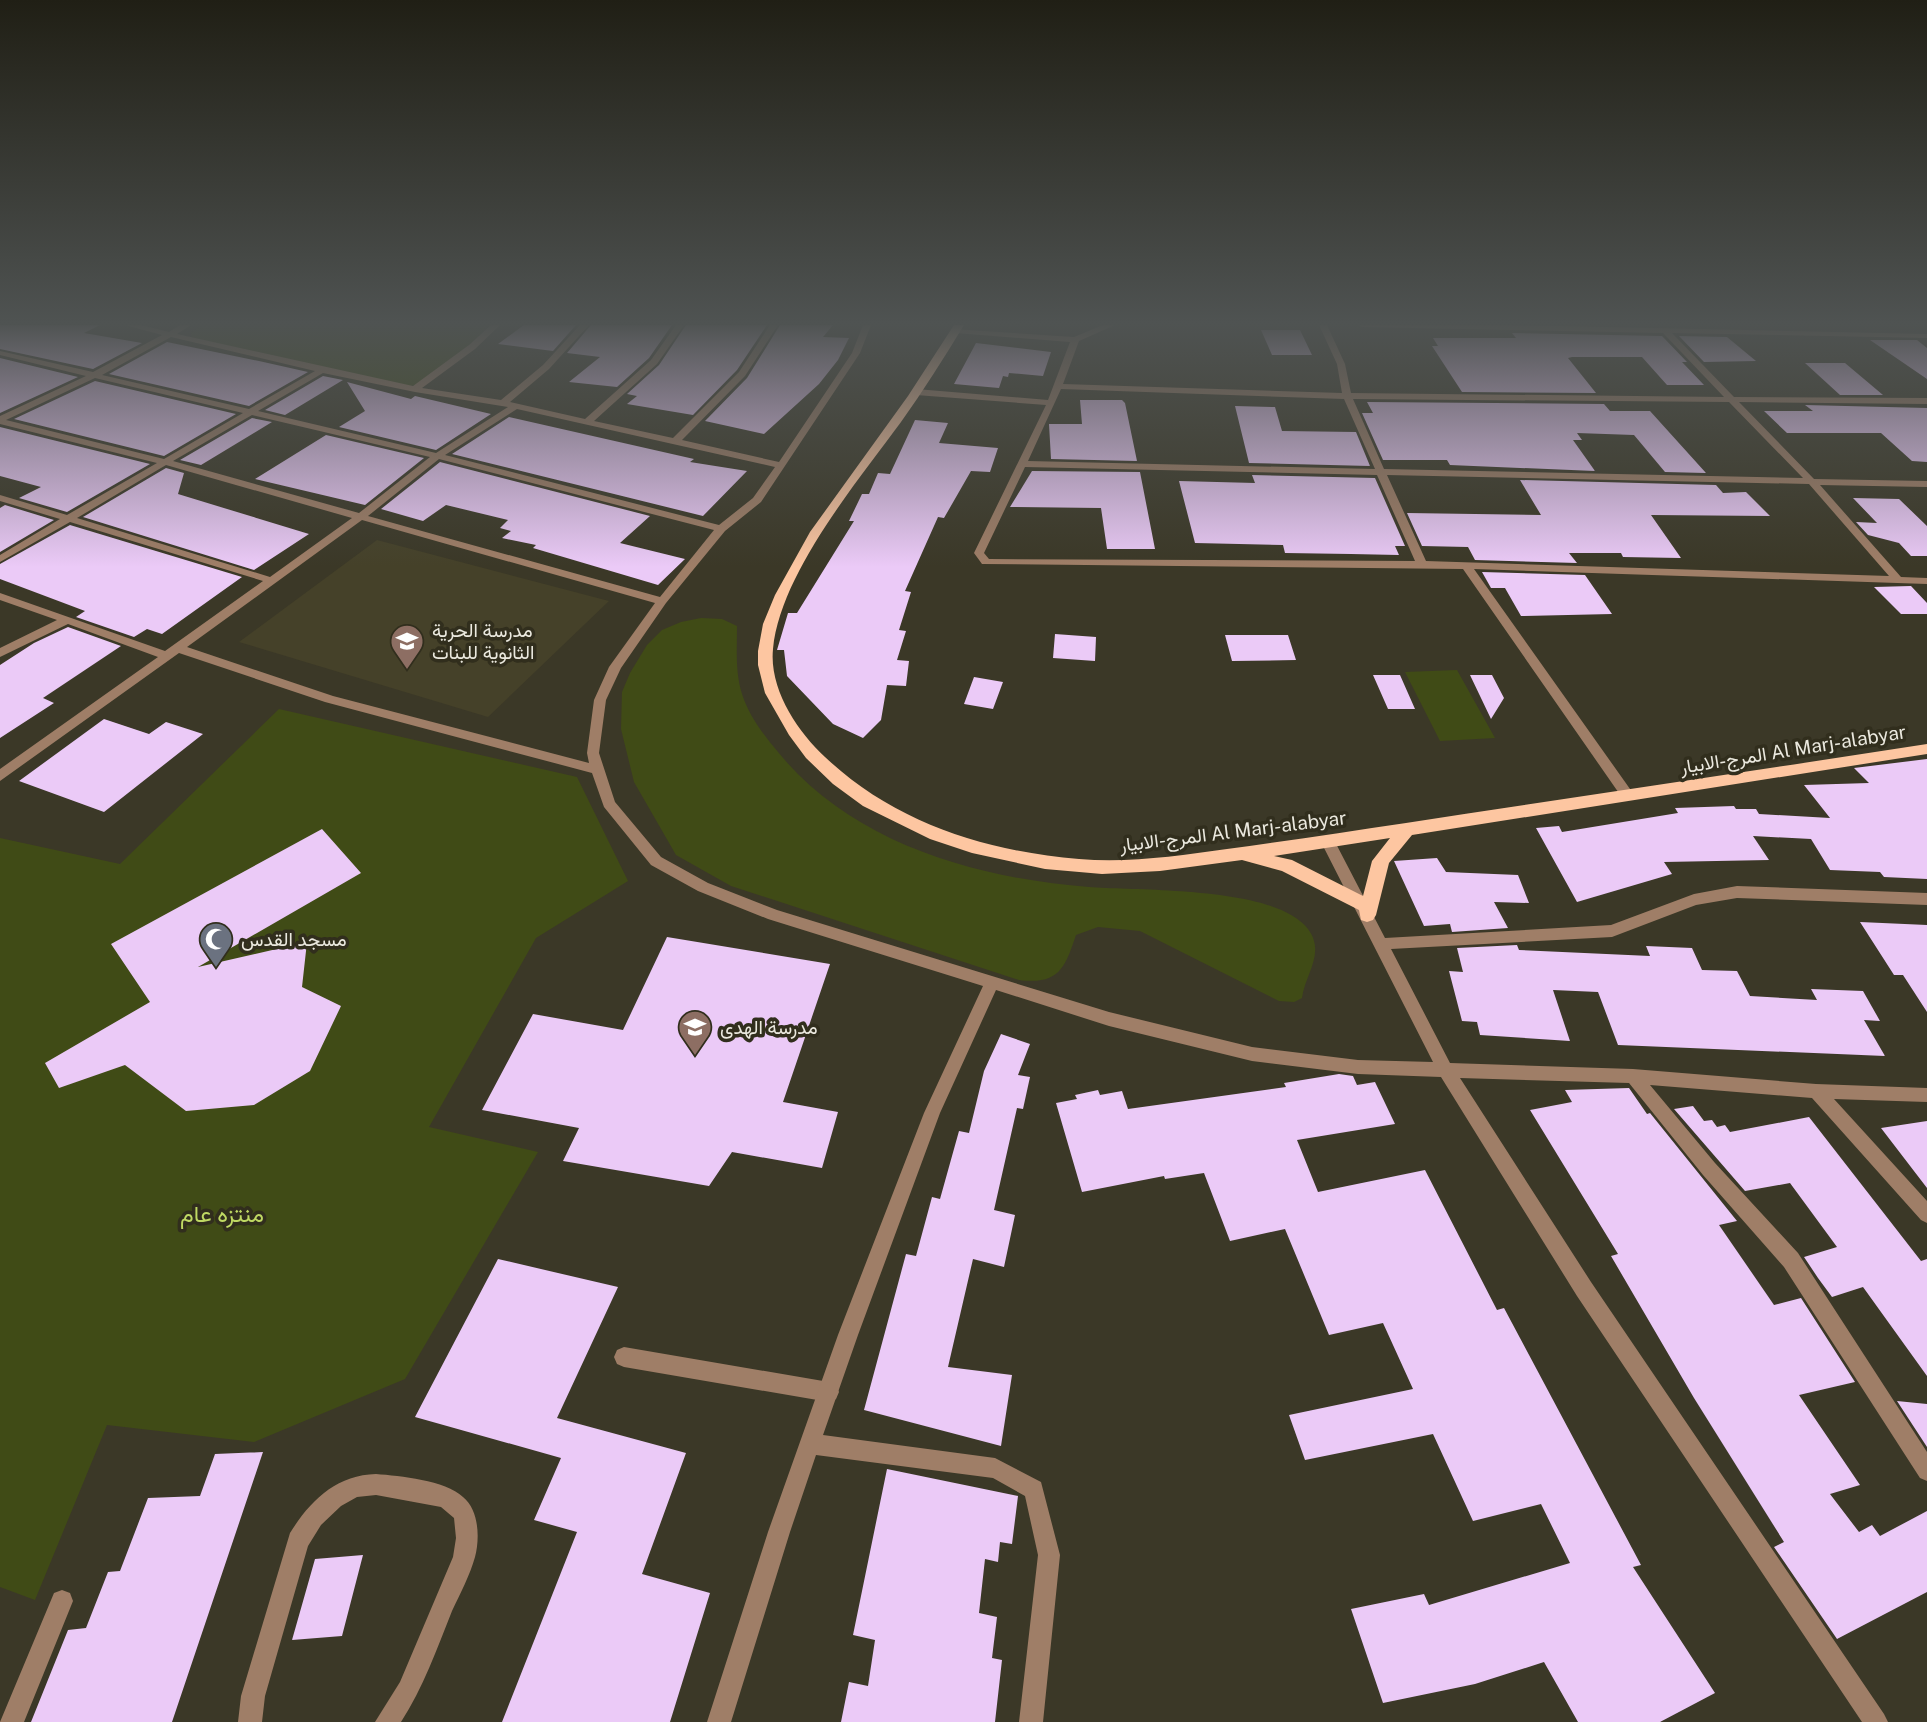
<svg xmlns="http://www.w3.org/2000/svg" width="1927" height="1722" font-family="'Public Sans',Vazirmatn,sans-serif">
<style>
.built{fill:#454129}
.green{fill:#404b16}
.building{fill:#ebcaf7}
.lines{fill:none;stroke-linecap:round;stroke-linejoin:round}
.lane{fill:#9f7e67;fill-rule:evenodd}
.street{fill:#9f7e67;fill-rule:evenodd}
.primary{fill:#fdc6a1;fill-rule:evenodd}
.labels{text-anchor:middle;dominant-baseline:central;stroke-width:7;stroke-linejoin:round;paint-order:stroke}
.poi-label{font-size:19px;fill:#ebe9df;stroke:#312e1d;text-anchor:start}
.street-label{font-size:19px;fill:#ebe9df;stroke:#312e1d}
.near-park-label{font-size:23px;fill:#bfd963;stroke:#312e1d}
</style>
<rect width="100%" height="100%" fill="#3b3827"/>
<!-- built -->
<path class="built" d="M377 540 609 601 488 717 239 642Z"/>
<!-- green -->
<path class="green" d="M201 325H490L463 351 416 385 410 386 192 339 191 333Z
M701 618 722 619 737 626C737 649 735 671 742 694 749 716 763 734 778 752 852 843 975 878 1089 887 1140 891 1276 886 1308 929 1326 953 1305 974 1302 998L1294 1002 1279 1001 1140 931 1098 927 1076 935C1065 968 1059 985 1019 980L731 886 676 855 634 782 621 729 622 692 630 673 647 645 662 630 681 622Z
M1457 670 1495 738 1440 741 1405 672Z
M279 709 577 777 628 881 536 938 429 1127 538 1152 405 1379 254 1442 107 1425 35 1600 0 1587V838L120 864Z"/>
<!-- building -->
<path class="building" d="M0 325H100L84 333 142 343 93 369 0 349Z
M524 325H576L553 351 498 344Z
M591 325H672L649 358 617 387 569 382 600 357 567 353Z
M686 325H767L737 370 693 415 627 404 637 396 627 394 659 365Z
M780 325H833L823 337 849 338 838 360 819 384 764 434 705 421 747 378Z
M1261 330H1300L1312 355H1272Z
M1512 333 1662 336 1687 362H1682L1704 385H1667L1642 357H1572L1568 358 1596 393 1462 392 1432 346H1438L1433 338H1516Z
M1679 336 1727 337 1756 361 1704 362Z
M1870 340H1917L1927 348V379Z
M167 342 259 361 308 372 249 406 109 374Z
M976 343 1051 352 1043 376 1009 373 1008 377 1003 376 999 388 954 384Z
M0 358 78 377 0 413Z
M1805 363H1845L1883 395H1840Z
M323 376 343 380 285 415 265 410Z
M95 381 236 414 164 456 14 419Z
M347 382 411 399 415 396 491 414 436 450 339 427 365 411Z
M1080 400H1122L1125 403 1137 461 1051 459 1049 424H1082Z
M1367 402 1604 404 1610 411H1650L1706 473 1665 472 1634 435 1577 433 1582 440H1573L1595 471 1450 465 1447 460H1383L1362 413H1373Z
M1805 405 1927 408V462L1912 461 1881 433H1787L1764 411H1813Z
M1235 406 1275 407 1282 431 1356 432 1370 466 1249 463Z
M509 417 694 459 690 462 747 471 703 516 452 454Z
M252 418 272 422 201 465 180 460Z
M915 420 948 423 939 443 998 448 990 472 971 471 944 518 938 517 905 591 911 592 899 630 906 631 897 660 909 661 906 686 887 685 881 720 863 738 833 724 787 676 784 650H777L788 613H797L854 521H849L862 494H869L878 473 890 474Z
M0 427 150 464 67 512 19 498 41 487 0 476Z
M326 435 424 458 365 505 255 479Z
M440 462 650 516 620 543 685 559 658 585 533 548 536 545 502 538 511 531 500 528 508 520 446 505 423 521 381 509Z
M166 468 184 473 178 494 309 534 254 570 83 517Z
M1032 471 1140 472 1155 549H1107L1101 508 1010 507Z
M1252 475 1375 478 1405 546H1395L1399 555 1351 554 1285 553 1283 545 1195 543 1179 481 1255 483Z
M1520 480 1716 485 1723 493 1746 492 1770 516 1651 515 1681 558 1623 557 1621 553H1569L1577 563 1475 560 1468 547 1422 546 1407 513 1541 515Z
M1853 498 1899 499 1927 526V556H1911L1899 543 1868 535 1856 522 1877 523Z
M5 505 54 520 0 552V508Z
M70 525 242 577 162 634 147 629 134 637 76 617 85 611 0 579V564Z
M1482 572 1585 575 1612 614 1521 616 1505 588H1491Z
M1911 586 1927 603V614H1901L1874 587Z
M68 627 121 646 43 698 54 703 0 738V665L34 643Z
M1055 634 1096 637 1095 661 1053 658Z
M1225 635H1288L1296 660 1232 661Z
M1373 675H1400L1415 709H1388Z
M1470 675H1492L1504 698 1491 719Z
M974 677 1003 682 993 709 964 704Z
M104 719 149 734 166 722 203 734 104 812 19 781Z
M1927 759V879L1884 877 1880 872 1830 870 1811 839 1753 836 1769 860 1664 862 1672 874 1577 902 1536 828 1559 826 1562 832 1678 813 1675 808 1734 806 1736 809H1756L1759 814 1830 818 1804 785 1869 783 1854 768Z
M322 829 361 873 198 967 307 942 302 987 341 1006 310 1071 254 1105 186 1111 125 1065 59 1088 45 1063 150 1002 111 944Z
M1437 858 1446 872 1518 875 1529 903 1494 902 1508 928 1452 932 1450 924 1424 926 1394 861Z
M1860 922 1927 925V1012L1903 975H1894Z
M667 937 830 964 783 1102 838 1112 822 1168 732 1152 709 1186 563 1161 579 1128 482 1110 533 1014 623 1030Z
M1517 945 1519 950 1650 956 1646 946 1692 948 1702 970 1737 971 1750 996 1817 1000 1811 989 1863 991 1880 1021 1864 1020 1885 1056 1618 1045 1598 992 1553 990 1570 1041 1480 1035 1477 1022 1462 1021 1449 971 1463 972 1457 948Z
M1001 1034 1030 1044 1018 1075 1030 1077 1023 1109 1017 1108 994 1210 1015 1215 1004 1267 973 1259 948 1367 1012 1375 1001 1446 864 1410 906 1254 916 1256 932 1197 940 1199 959 1131 969 1133 984 1071Z
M1339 1074 1353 1076 1357 1085 1375 1082 1395 1124 1297 1140 1318 1192 1425 1170 1497 1310 1504 1308 1641 1565 1633 1567 1715 1693 1660 1722H1578L1544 1662 1475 1684 1383 1703 1351 1609 1424 1594 1429 1605 1570 1563 1541 1504 1473 1521 1433 1434 1305 1460 1289 1415 1413 1389 1383 1323 1329 1335 1285 1229 1230 1241 1204 1173 1165 1179 1164 1176 1082 1192 1056 1103 1077 1099 1075 1095 1098 1090 1100 1095 1122 1091 1128 1109 1286 1087 1284 1083Z
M1629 1088 1647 1114 1650 1113 1737 1221 1719 1225 1774 1305 1801 1298 1855 1382 1799 1395 1860 1485 1830 1494 1859 1532 1872 1525 1880 1536 1927 1511V1592L1837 1639 1774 1547 1784 1542 1694 1398 1611 1256 1618 1254 1530 1110 1572 1102 1565 1090Z
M1693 1106 1704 1121 1712 1120 1717 1127 1725 1125 1730 1132 1809 1117 1921 1261 1927 1259V1376L1863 1287 1832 1297 1818 1278 1804 1257 1837 1247 1790 1183 1745 1191 1674 1109Z
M1927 1121V1188L1881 1128Z
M498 1259 618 1287 557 1418 686 1453 642 1574 710 1593 670 1722H502L577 1532 534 1520 561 1458 415 1417Z
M1897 1401 1927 1404V1447Z
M263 1452 172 1722H31L68 1630 86 1628 108 1572 120 1571 148 1498 200 1496 215 1454Z
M887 1469 1018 1496 1012 1544 1000 1542 998 1562 985 1559 979 1613 997 1617 992 1658 1002 1660 995 1722H841L849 1682 868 1686 875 1640 853 1635Z
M363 1555 342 1636 292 1640 315 1559Z"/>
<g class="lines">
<!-- lane -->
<path class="lane" d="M624 1347 829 1382 836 1385 839 1392 836 1399 829 1402 624 1367 617 1364 614 1357 617 1350Z
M376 1474C400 1476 445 1480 463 1497 479 1510 480 1538 475 1557 470 1575 460 1594 452 1611 437 1649 423 1688 401 1722H375L400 1682 453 1557 456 1538 454 1518 441 1507 376 1495 357 1497 341 1506 321 1525 308 1546 265 1696 262 1722H238L241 1696 290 1533C310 1501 336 1475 376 1474Z
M62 1590 70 1593 73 1601 24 1722H0L54 1593Z"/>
<!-- street -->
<path class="street" d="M125 325H141L169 332 180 325H191L177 334 413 386 469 345 491 325H500L475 349 422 388 501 400 543 365 580 325H589L549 369 510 402 585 419 651 360 676 325H684L657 364 594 421 673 438 739 372 770 325H778L745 376 682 440 779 462 852 353 863 325H871L860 353 761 502 725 531 666 603 621 668 606 700 599 753 615 802 661 857 708 883 777 910 1109 1012 1252 1047 1358 1060 1433 1062 1321 842 1323 838H1333L1385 938 1611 925 1694 894 1737 886 1927 893V905L1737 898 1696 905 1612 937 1391 949 1450 1063 1633 1069 1816 1084 1927 1088V1102L1834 1099 1927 1201V1223L1921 1220 1812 1098 1650 1085 1715 1163 1798 1253 1927 1452V1481L1920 1478 1784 1267 1703 1175 1629 1083 1460 1078 1591 1282 1884 1714 1888 1722H1862L1577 1296 1441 1077 1358 1074 1252 1061 1109 1026 996 990 940 1113 858 1335 823 1435 995 1458 1041 1482 1060 1555 1043 1722H1019L1038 1555 1025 1496 993 1478 816 1455 790 1532 731 1722H707L768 1532 838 1335 924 1113 983 986 768 919 698 891 651 865 604 807 592 773 325 702 179 653 0 781V769L158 657 68 624 0 657V648L57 620 0 600V593L165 651 263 581 70 522 0 562V555L60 519 0 501V495L67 515 157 463 0 424V416L86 376 0 355V351L93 372 162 335ZM171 337 315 371 249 409 102 375ZM323 373 415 392 508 407 436 453 258 411ZM95 378 243 413 164 459 6 420ZM517 409 775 467 753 498 719 525 445 455ZM252 415 430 457 359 513 173 461ZM439 459 714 530 660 597 368 516ZM166 465 352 518 270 577 77 518ZM362 520 655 603 609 667 594 700 587 753 589 763 333 696 187 647Z
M1103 325H1115L1079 341 1063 384 1342 393 1337 364 1319 325H1327L1345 364 1351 393 1724 397 1663 333 1362 327 1358 325H1508L1927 334V338L1672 333 1734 397 1927 398V404L1739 402 1814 479 1927 481V487L1820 485 1901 577 1927 578V584L1474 569 1635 796 1633 799H1623L1463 569 982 564 974 553 1046 405 916 395 912 392 916 389 1048 400 1070 342 956 333 952 331 953 329 1074 337ZM1061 389 1344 399 1375 469 1028 461ZM1353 399 1729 402 1803 478 1384 469ZM1025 467 1377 475 1415 561 989 559 984 553ZM1387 475 1809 484 1889 576 1426 561Z"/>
<!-- primary -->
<path class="primary" d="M954 325H964C944 358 923 391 901 422 857 482 780 574 773 649 769 689 797 731 825 757 895 823 985 851 1079 859 1129 863 1178 856 1227 849 1287 841 1346 832 1406 823 1580 796 1754 771 1927 744V754L1412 835 1389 863 1376 915 1373 920 1367 922 1361 920 1359 910 1282 871 1242 860 1160 871 1102 874 1045 869 972 853 930 839 863 806 833 784 806 758 789 735 765 693 758 665V651L763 624 775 595 810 532 908 396ZM1390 838 1372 861 1363 896 1292 860 1274 856Z"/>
</g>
<!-- sky -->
<linearGradient id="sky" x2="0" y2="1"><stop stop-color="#201f15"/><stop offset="0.57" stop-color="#4f5352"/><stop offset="1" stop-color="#4f5352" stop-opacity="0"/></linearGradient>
<rect width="1927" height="567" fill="url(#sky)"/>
<!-- icons -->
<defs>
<symbol id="school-pin" viewBox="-11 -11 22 30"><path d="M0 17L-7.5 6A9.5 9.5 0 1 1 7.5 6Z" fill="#8d6e63" stroke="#312e1d"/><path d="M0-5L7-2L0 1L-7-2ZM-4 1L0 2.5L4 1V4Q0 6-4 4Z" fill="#fff"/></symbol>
<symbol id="mosque-pin" viewBox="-11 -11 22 30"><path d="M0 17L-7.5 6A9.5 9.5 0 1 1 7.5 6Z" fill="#6b7280" stroke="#312e1d"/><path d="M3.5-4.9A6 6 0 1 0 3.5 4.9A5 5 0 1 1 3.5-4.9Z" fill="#fff"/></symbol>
</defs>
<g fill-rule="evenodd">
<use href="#school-pin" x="388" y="622" width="38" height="52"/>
<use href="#mosque-pin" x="197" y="920" width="38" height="52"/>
<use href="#school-pin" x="676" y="1008" width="38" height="52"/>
</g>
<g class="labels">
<!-- poi labels -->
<g class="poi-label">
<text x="432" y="630">مدرسة الحرية<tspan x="432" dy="22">الثانوية للبنات</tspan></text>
<text x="241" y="939">مسجد القدس</text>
<text x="720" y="1027">مدرسة الهدى</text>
</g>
<!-- street labels -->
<g class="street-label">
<text transform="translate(1793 749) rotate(-9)">المرج-الابيار Al Marj-alabyar</text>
<text transform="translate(1233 831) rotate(-7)">المرج-الابيار Al Marj-alabyar</text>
</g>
<!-- near-park labels -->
<g class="near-park-label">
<text x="222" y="1213">منتزه عام</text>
</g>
</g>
</svg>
